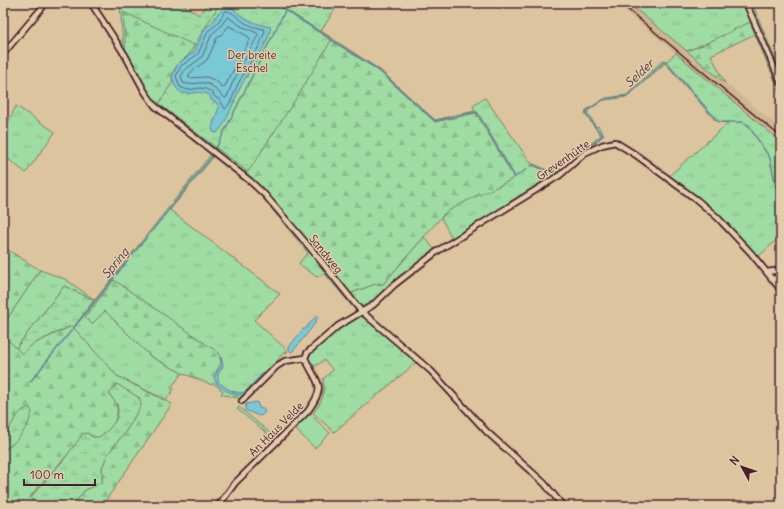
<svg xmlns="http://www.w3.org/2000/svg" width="784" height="509" font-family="Delius,sans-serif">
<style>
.built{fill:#d0b591}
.grass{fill:url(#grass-tufts);stroke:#747e67}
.forest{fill:url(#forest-firs);stroke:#747e67}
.wetland{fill:url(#wetland-marsh);stroke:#747e67}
.park{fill:url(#park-crowns);stroke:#747e67}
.pitch{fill:#9fdca3;stroke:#747e67}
.water{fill:#79c8d6;stroke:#668492}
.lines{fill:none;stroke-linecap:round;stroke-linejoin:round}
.shore{stroke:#5d636f;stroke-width:1}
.stream{stroke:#668492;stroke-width:1.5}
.minor-casing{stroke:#4a1f2b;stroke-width:8}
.minor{stroke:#e1cdac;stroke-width:4.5}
.rail{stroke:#4a1f2b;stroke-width:1.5}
.labels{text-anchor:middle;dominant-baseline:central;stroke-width:3;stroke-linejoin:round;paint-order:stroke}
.park-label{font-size:11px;fill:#523237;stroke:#e1cdac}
.street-label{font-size:11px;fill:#4a1f2b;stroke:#e1cdac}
.water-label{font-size:12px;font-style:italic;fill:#513845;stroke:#e1cdac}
</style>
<defs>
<pattern id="grass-tufts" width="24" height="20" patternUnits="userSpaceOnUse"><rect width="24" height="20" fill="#9fdca3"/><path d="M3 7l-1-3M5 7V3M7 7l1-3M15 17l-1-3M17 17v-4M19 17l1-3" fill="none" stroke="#8abc8c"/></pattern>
<pattern id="forest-firs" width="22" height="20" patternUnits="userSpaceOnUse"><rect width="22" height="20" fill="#9fdca3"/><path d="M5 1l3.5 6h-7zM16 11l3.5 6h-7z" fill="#8abc8c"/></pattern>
<pattern id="wetland-marsh" width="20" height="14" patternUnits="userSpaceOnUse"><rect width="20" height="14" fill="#9fdca3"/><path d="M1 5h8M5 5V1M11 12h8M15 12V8" fill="none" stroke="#8abc8c"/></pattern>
<pattern id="park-crowns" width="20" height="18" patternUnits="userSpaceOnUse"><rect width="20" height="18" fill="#9fdca3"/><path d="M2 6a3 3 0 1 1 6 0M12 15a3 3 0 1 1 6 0" fill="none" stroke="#8abc8c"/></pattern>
</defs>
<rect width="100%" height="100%" fill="#dcc49f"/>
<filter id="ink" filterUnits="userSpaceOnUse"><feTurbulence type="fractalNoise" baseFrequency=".025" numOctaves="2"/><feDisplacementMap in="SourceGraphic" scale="8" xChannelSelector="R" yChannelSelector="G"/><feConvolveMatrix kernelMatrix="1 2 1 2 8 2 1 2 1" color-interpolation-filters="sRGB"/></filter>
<g filter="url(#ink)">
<!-- built -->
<path class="built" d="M616 3H628L670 38 671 37 781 129V142Z"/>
<!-- grass -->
<path class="grass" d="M120 3H180L199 15 208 3H222L196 46 126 55 121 46 123 44Z
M273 3H339L321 31 380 70 435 120 475 111 473 106 485 98 531 163 552 172H558L601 135 585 114 586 110 606 98 627 95 663 60 667 61 676 53 781 142V236L758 257 703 201 669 176 728 123 719 122 715 120 665 63 627 97 603 100 587 111 596 127 598 126 604 135 560 173 505 207 452 238 441 218C458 198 492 191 514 178L453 117 435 122 379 71 287 95 244 175 213 151 284 9Z
M628 3H744L781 88V95L750 23 705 44 687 51Z
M748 3H752L781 73V78Z
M16 106 55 132 26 173 3 155V133Z
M212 153 214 156 170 210 280 294 254 320 288 351 286 353V351L264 375 263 373 245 392C236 395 224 388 218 381 215 368 228 370 219 353L104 310 150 356 182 373 171 388 174 389 166 400 117 376 73 328 94 301 64 286 16 348 6 338 3 325 40 270 65 279 95 300Z
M252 185C291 224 324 267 358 310L357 312 324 273 317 277 299 264 302 259 308 253Z
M424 237 435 250 399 278 370 304 360 308 349 294 375 284H383Z
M361 314 418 361 334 432 313 413C322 402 326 393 323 379L333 370 324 360 315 367 311 361 309 363 308 359C312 347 349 321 361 314Z
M239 407 277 439 275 440 237 409Z"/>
<!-- forest -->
<path class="forest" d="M222 3H273L285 9 213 151 157 105 149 95 126 55 123 12 196 46 195 51C180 61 164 72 177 91L186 94 202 92 191 113 199 117 210 97 211 100 217 103 220 107 212 128 213 132 217 133C227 122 234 99 241 86 251 69 268 47 270 27 262 24 252 23 244 17 240 14 232 4 226 6 219 8 215 21 209 25Z
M750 22 755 34 711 55 725 83 687 51 705 44Z
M331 40 379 71 435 122 476 113 514 178C491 191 466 199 444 214L383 284H375L349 294 294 226 244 175 287 95Z
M3 247 40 270 3 325Z
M114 280 219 353 221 363 216 372V383C225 390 233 393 245 395L241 399 221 394 223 391 213 383 212 385 182 373 150 356 105 311 92 324 85 317Z
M72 326 117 376 172 404 102 506H72L85 490 102 482V468L107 455 128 428 140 398 129 392 115 401C122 414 111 435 96 438L87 433 32 494 30 498 41 506H3V450L6 449 24 409 16 417 3 444V329L6 338 22 354 33 344Z"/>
<!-- wetland -->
<path class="wetland" d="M64 286 94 300 73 328 71 326 33 344 22 354 16 348Z
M117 384 138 397 141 402V406L128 428 107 455 102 468V482L85 490 72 506H41L30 498 62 462 83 434 87 433 93 437H99C109 431 122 417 117 405 115 401 112 398 109 394Z
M27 408H30L32 412C29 426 17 444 3 450 3 438 15 412 27 408Z"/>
<!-- park -->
<path class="park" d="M220 3H272L288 11 332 39 299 94 248 172 159 104Z"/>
<!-- pitch -->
<path class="pitch" d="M310 414 330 433 315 448 295 429Z"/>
<!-- water -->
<path class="water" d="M226 6C234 7 238 14 245 18 253 23 262 25 271 27 268 45 250 69 241 86 234 100 228 121 217 133L213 132 212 128 219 107 217 103 211 100 210 95C192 86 179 106 172 76L178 64 195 51 205 28 212 23 216 16Z
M316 316H318C316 325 299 343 293 351L291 352 289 350V347L303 329H305Z
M220 356 223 365 218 374V381C224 388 236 395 245 392L263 373 264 375 245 395C233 396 218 389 214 378L221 363Z
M257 402 259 408 264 409 265 412 262 415 259 416 245 410 246 404Z"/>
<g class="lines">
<!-- shore -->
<path class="shore" d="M226 11C233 11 239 19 245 23 251 26 257 28 264 29L265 31C259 50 247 67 238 84 234 92 232 103 225 109L220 100 215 97 212 92 206 89 200 88 187 90 180 87 176 76 181 66 198 54 208 31 216 25Z
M228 17 241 26 257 33 258 35 232 84 227 97 225 98C218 93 214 85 205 83 197 82 191 86 183 83L181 76 185 70 202 57 212 34 219 28Z
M229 26 249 37 250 39 225 86 222 87 216 81 207 77 189 78 188 76 192 71 207 60 217 38 223 33Z"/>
<!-- stream -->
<path class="stream" d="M285 10 380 71 435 121 452 116 477 112 515 177 527 169
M216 148 289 3
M531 166 533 165 547 171 558 173 603 135 595 127 586 114 587 111 603 100 627 96 665 61 715 118 719 122H742L748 125 770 158 781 212
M30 382 213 155"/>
<defs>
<path id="minor" d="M91 3 125 55 145 92 155 106 250 181 265 195 312 250 361 311 431 371 487 432 544 483 563 506
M746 3 781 83
M3 54 46 3
M767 272 781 270
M774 280 781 272
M242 401 277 366 285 361 305 358
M218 506 235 483 308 411C328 383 316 384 305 358L307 353 338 326 373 305 394 285 439 250 560 175 585 153 602 145 615 142 636 155 697 200 717 217 751 253 781 290"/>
</defs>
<!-- minor casing -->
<use href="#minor" class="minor-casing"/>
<!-- minor -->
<use href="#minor" class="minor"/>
<!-- rail -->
<path class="rail" d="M620 3 781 137"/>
</g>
</g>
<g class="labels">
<!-- park labels -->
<g class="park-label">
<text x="252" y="55">Der breite<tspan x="252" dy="13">Eschel</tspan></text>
</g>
<!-- street labels -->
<g class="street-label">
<text transform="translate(563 160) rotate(-35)">Grevenhütte</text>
<text transform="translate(326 254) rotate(51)">Sandweg</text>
<text transform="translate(276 429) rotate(-45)">An Haus Velde</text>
</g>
<!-- water labels -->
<g class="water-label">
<text transform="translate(639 73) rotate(-43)">Selder</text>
<text transform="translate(115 263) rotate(-51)">Spring</text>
</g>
</g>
<!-- margin -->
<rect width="784" height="509" fill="none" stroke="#e1cdac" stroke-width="16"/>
<rect x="8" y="8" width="768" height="493" fill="none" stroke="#4a1f2b" stroke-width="1.5" filter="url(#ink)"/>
<!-- north arrow -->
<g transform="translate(742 467) rotate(310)" stroke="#e1cdac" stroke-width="3" paint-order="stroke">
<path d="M0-3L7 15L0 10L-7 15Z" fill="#4a1f2b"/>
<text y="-6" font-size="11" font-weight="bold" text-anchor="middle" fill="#4a1f2b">N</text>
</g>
<!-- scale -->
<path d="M24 479v6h71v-6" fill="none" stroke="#4a1f2b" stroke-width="2"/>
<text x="30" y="479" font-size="12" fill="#4a1f2b" stroke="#e1cdac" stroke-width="3" paint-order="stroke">100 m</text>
</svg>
